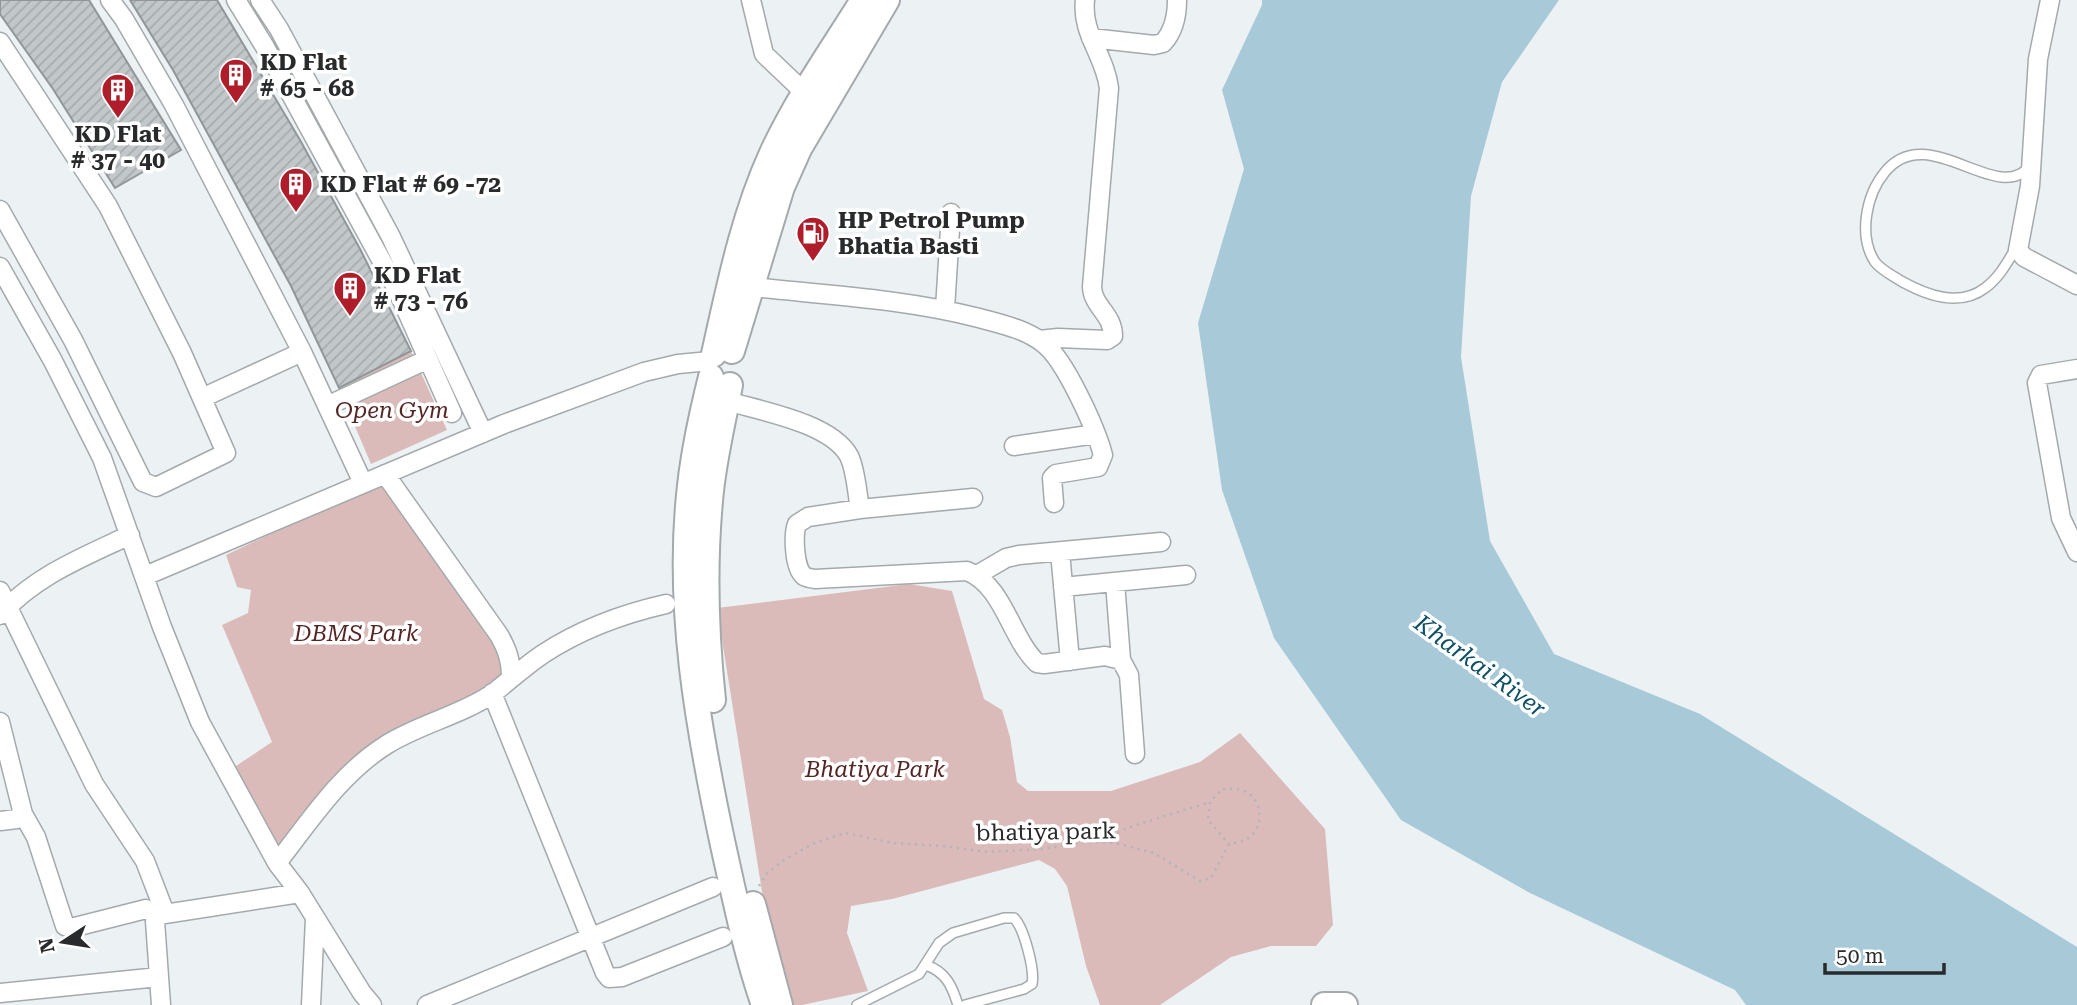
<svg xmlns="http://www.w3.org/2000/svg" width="2077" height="1005" font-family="'Roboto Serif',serif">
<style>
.green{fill:#dabbb9}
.water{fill:#a7c9d8}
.building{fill:url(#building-hatch);stroke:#919699;stroke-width:2}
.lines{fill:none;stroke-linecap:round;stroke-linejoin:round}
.lane-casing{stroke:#a4aaac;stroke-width:12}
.street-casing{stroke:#a4aaac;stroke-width:21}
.secondary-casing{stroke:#a4aaac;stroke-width:28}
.path{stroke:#b1b5b7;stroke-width:2.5;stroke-dasharray:2 5;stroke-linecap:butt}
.lane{stroke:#fff;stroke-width:9}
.street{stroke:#fff;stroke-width:18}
.secondary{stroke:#fff;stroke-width:24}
.labels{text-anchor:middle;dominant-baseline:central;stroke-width:7;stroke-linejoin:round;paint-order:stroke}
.poi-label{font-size:23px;font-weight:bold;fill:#282a2b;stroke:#fff;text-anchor:start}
.park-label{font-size:23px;font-style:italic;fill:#562625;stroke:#fff}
.street-label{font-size:23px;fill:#282a2b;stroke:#fff}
.water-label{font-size:24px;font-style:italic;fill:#0d5065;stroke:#fff}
</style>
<defs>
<pattern id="building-hatch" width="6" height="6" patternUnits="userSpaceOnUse" patternTransform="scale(1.75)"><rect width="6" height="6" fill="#c2c7ca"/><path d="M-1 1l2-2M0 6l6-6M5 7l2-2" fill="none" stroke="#a7abae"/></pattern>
</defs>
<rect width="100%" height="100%" fill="#ecf2f4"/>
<!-- green -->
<path class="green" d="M411 351 447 430 371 464 339 389Z
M385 480 509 656 502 675 479 694 364 751 277 854 233 768 272 742 222 625 248 613 251 590 237 587 226 555Z
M909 584 952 591 984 699 1002 710 1010 737 1017 782 1028 791H1111L1200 762 1240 733 1325 829 1333 925 1316 946H1271L1231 957 1160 1005H1100L1086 966 1067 886 1055 869 1039 860 892 899 851 906 847 933 868 991 802 1005H780L717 608Z"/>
<!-- water -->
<path class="water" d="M1262 0H1559L1502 82 1471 196 1461 357 1490 541 1554 654 1700 714 2077 947V1005H1746L1735 990 1528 892 1401 820 1274 638 1222 490 1198 323 1244 169 1222 90 1262 5Z"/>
<!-- building -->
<path class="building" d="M0 0H89L181 150 115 188 53 89 0 14Z
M130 0H217L300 140 360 249 411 351 339 388 291 286 173 70Z"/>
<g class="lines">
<defs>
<path id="lane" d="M2017 246C2008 261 2000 277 1985 288 1959 308 1926 295 1901 281 1892 275 1881 270 1875 262 1858 236 1866 195 1885 172 1928 119 1997 207 2030 166
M926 965C946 972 952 986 958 1005
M857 1005 919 974 939 943 953 933 1004 918H1014C1024 928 1035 970 1032 984L1024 989 965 1005"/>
<path id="street" d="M110 0 124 19 174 105 302 352 363 483
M236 0 265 47 397 289 452 413
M260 0 279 29 391 237 483 433
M751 0 764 54 805 93
M2050 0 2038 59 2030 186 2018 250 2024 257 2077 285
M1091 38 1154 45 1163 43C1174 31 1177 16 1177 0
M0 42 108 206 182 353 226 453 156 487 143 482 73 340 0 210
M0 267 53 361 102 458 162 627 200 722 277 863 300 893 362 993 372 1005
M752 287C828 295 905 299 979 318 1001 324 1025 329 1043 343 1065 359 1096 429 1103 455L1098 467 1056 474 1052 478 1054 503
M945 309 951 213
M1039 340 1058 338 1107 340 1113 336C1113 314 1093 307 1092 287L1109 88C1105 55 1081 34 1085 0
M2077 369 2041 375 2037 383 2061 518 2077 552
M202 398 302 352
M727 401C761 411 831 423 849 456 856 470 857 493 860 509L808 517 797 524C793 535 794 568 804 576 807 578 811 578 815 579L967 571C1004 586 1010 637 1037 663L1044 664 1105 656 1121 660 1129 675 1135 754
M327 406 428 359
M1014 446 1096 434
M385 474 499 635C507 649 511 660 511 677
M860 509 973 498
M1060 552 1070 661
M977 575 1006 558 1019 555 1161 542
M145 576 504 424 644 372 678 364 710 361
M1115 582 1121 660
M1063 587 1186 575
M0 591 94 784 145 861 165 913
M0 615C35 576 83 557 130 535
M492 693 605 973 609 978 622 977 723 937
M0 722 23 814 17 819 0 821
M23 814 36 837 65 926 71 928 146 909
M277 863C310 821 340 774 386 745 419 724 459 716 492 694 509 681 525 666 543 654 581 629 622 614 666 604
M159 977 161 1005
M0 993 159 977 155 921 158 915 300 893
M311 1005 315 918
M427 1005 713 887"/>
<path id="secondary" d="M732 351 782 187 799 149 887 0
M714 354C729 287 743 216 772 153 797 99 832 50 863 0
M711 377C702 413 694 449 690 486 676 606 698 728 723 845 735 899 746 953 764 1005
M713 700C706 634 704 567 710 501 713 462 723 423 730 385
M753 904 780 1005
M1324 1005H1345"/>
</defs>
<!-- lane casing -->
<use href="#lane" class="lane-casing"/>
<!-- street casing -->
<use href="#street" class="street-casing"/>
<!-- secondary casing -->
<use href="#secondary" class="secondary-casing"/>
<!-- path -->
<path class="path" d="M1098 841 1130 827 1210 802
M759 886 767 873 781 862 812 844 845 833 893 843 943 846 988 852 1041 849 1087 842 1115 843 1154 853 1200 881 1211 878 1229 844C1234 843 1240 842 1245 840 1265 830 1264 799 1244 791 1238 788 1229 789 1222 789L1210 802 1208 820 1229 844"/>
<!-- lane -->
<use href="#lane" class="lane"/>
<!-- street -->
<use href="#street" class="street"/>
<!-- secondary -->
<use href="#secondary" class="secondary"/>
</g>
<!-- icons -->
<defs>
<symbol id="building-pin" viewBox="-11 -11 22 30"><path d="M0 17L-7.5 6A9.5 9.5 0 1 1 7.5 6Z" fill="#af1c2a" stroke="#fff"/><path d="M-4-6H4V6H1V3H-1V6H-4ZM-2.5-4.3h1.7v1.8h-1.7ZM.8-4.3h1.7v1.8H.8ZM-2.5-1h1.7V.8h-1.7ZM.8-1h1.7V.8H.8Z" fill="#fff"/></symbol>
<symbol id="fuel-pin" viewBox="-11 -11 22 30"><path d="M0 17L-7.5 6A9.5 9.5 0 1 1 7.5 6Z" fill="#af1c2a" stroke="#fff"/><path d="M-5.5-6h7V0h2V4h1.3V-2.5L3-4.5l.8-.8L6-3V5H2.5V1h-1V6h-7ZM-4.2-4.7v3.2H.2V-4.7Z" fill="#fff"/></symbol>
</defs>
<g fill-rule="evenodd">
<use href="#building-pin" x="217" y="56" width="38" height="52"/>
<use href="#building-pin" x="99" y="71" width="38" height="52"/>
<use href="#building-pin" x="277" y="165" width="38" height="52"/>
<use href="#fuel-pin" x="794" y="214" width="38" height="52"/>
<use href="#building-pin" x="331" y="269" width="38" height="52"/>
</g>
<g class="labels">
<!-- poi labels -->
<g class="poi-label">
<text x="260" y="62">KD Flat<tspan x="260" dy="26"># 65 - 68</tspan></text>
<text x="118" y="134" text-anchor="middle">KD Flat<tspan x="118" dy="26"># 37 - 40</tspan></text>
<text x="320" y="184">KD Flat # 69 -72</text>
<text x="838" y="220">HP Petrol Pump<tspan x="838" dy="26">Bhatia Basti</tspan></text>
<text x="374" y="275">KD Flat<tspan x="374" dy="26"># 73 - 76</tspan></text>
</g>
<!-- park labels -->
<g class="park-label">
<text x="392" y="410">Open Gym</text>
<text x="356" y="633">DBMS Park</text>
<text x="875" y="769">Bhatiya Park</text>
</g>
<!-- street labels -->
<g class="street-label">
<text transform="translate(1046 832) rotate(-1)">bhatiya park</text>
</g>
<!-- water labels -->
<g class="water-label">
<text transform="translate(1480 666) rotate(36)">Kharkai River</text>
</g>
</g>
<!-- north arrow -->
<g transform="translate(63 942) rotate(258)" stroke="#ffffff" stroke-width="5" paint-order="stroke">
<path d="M0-5L12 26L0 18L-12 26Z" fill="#282a2b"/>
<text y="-10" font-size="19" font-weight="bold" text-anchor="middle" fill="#282a2b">N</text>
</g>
<!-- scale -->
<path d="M1825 963v10h119v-10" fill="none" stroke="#282a2b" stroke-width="3.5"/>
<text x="1836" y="963" font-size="21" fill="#282a2b" stroke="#ffffff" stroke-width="5" paint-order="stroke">50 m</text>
</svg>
